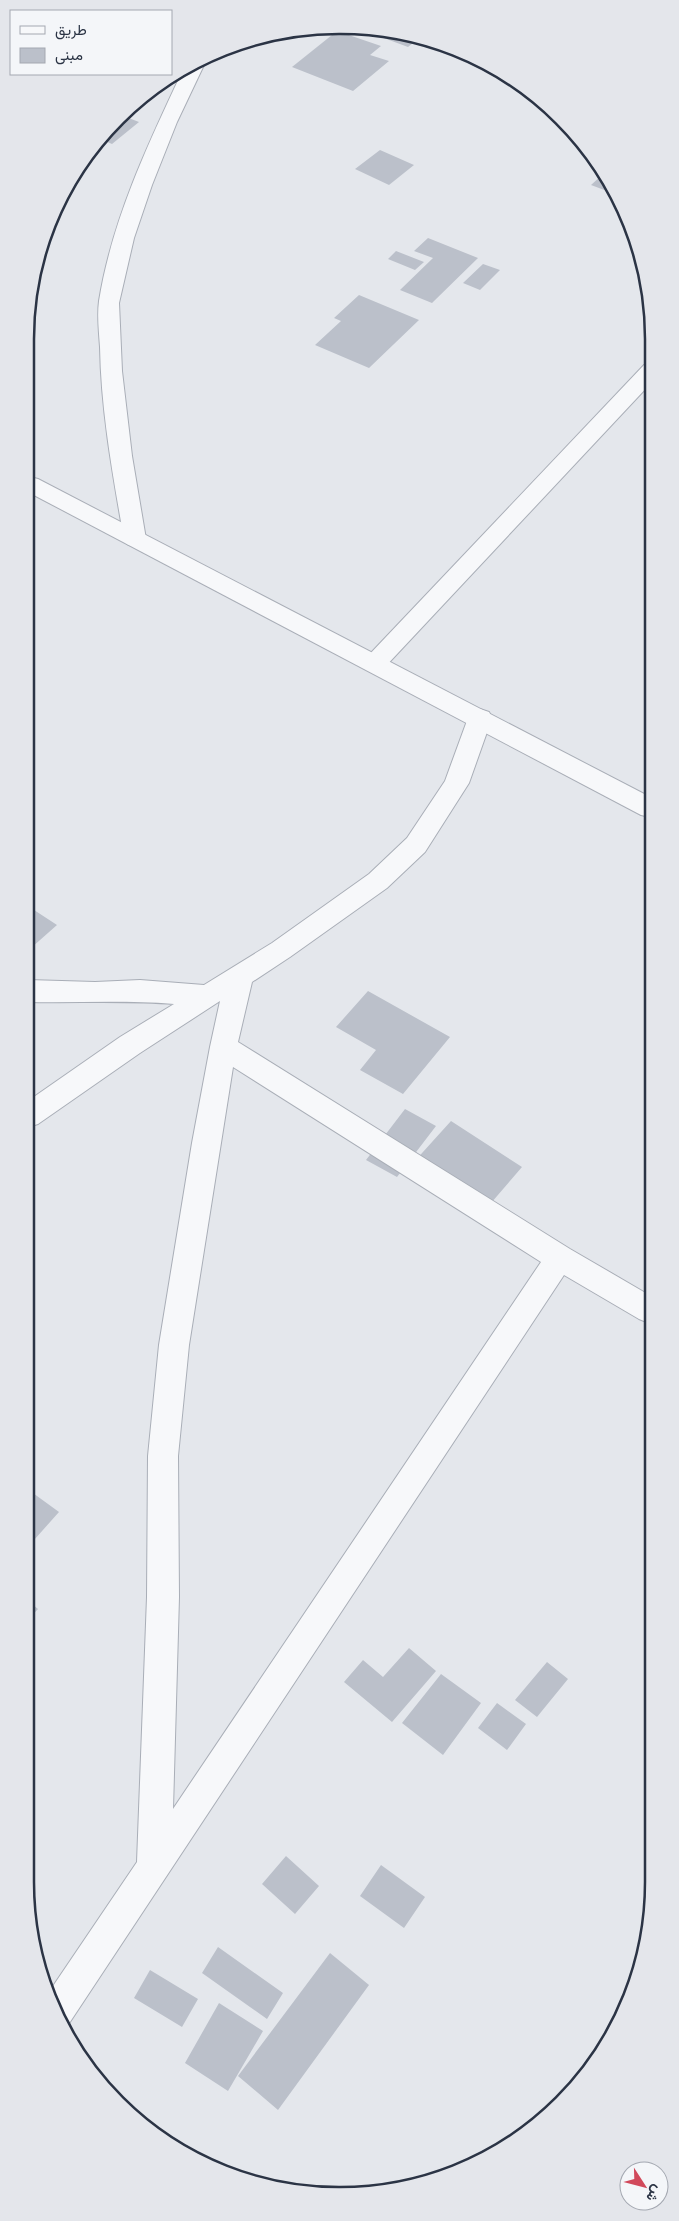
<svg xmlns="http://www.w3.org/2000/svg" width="679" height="2221" font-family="'Noto Sans',Vazirmatn,sans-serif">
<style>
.building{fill:#bbc0ca}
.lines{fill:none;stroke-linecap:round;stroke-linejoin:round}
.minor-casing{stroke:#a9aeb7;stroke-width:2}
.tertiary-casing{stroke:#a9aeb7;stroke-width:2}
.minor{fill:#f7f8fa;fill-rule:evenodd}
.tertiary{fill:#f7f8fa;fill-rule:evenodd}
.rim{fill:none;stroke:#2b3445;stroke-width:2.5}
</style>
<rect width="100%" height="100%" fill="#e4e7ec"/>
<!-- building -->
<path class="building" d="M337 31 381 46 370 55 389 61 353 91 292 67Z
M365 31H401L419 38 408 47Z
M126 117 139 122 112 144 103 140Z
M380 150 414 165 389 185 355 169Z
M602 175 615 194 591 185Z
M428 238 478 258 432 303 400 290 433 258 414 251Z
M396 251 424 262 415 270 388 259Z
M483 264 500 270 480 290 463 283Z
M359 295 419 320 369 368 315 345 341 321 334 318Z
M31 908 57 925 31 948 29 947V910Z
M368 991 450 1037 403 1094 360 1070 376 1050 336 1027Z
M405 1109 436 1126 397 1177 366 1160Z
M451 1121 522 1167 485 1210 413 1163Z
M26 1488 59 1512 26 1549Z
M26 1599 38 1609 26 1622Z
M409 1648 436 1671 392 1722 344 1682 363 1660 383 1677Z
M547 1662 568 1679 537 1717 515 1700Z
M441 1674 481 1703 443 1755 402 1723Z
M497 1703 526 1724 507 1750 478 1728Z
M286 1856 319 1886 295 1914 262 1884Z
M381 1865 425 1897 404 1928 360 1896Z
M218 1947 283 1993 267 2019 202 1973Z
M330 1953 369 1985 278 2110 238 2076Z
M150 1970 198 1999 182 2027 134 1998Z
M219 2003 263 2031 228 2091 185 2063Z"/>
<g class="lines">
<defs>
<path id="minor" d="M202 62 204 65 177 122 152 185 134 238 119 303 122 371 132 456 146 539 143 544 135 547 127 544 124 539C113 476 101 411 100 347 99 332 97 316 99 301 112 220 148 144 183 70Z
M651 363V383L383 669 375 671 367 669 363 663 367 657 644 365Z
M480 709 489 712 492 718 469 783 425 852 387 888 290 957 252 982 238 1042 570 1249 649 1295V1323L639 1319 564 1275 68 2025 65 2027 49 2002 47 1995 137 1862 147 1597 148 1456 159 1345 192 1143 210 1047 220 1001 140 1053 38 1124 28 1127V1101L120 1037 174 1004C125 1000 77 1003 28 1002V980L95 982 140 980 204 985 272 943 369 874 407 838 445 781 468 718 471 712ZM233 1067 541 1262 173 1809 179 1597 178 1456 189 1345Z"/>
<path id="tertiary" d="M30 477 38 479 650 797V817L641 815 30 493Z"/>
</defs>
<!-- minor casing -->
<use href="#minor" class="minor-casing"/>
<!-- tertiary casing -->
<use href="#tertiary" class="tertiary-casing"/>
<!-- minor -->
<use href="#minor" class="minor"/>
<!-- tertiary -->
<use href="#tertiary" class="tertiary"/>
</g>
<!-- crop -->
<path d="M0 0H679V2221H0ZM339 34H340A305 305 0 0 1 645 339V1882A305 305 0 0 1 340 2187H339A305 305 0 0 1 34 1882V339A305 305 0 0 1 339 34Z" fill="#e4e6eb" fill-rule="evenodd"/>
<path class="rim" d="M339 34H340A305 305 0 0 1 645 339V1882A305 305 0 0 1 340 2187H339A305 305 0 0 1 34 1882V339A305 305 0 0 1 339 34Z"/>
<!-- legend -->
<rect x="10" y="10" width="162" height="65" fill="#f4f6f9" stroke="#a4a8b1"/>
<rect x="20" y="26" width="25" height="8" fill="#f7f8fa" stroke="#a4a8b1"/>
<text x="55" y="35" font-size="15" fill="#2b3445">طريق</text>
<rect x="20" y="48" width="25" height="15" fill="#bbc0ca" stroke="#a4a8b1"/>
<text x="55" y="60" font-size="15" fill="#2b3445">مبنى</text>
<!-- north arrow -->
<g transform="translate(644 2186) rotate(126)"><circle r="24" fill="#f4f6f9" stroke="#a4a8b1"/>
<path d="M0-4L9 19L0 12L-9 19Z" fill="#d1495b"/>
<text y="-8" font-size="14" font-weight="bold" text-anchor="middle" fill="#2b3445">ش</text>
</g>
</svg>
